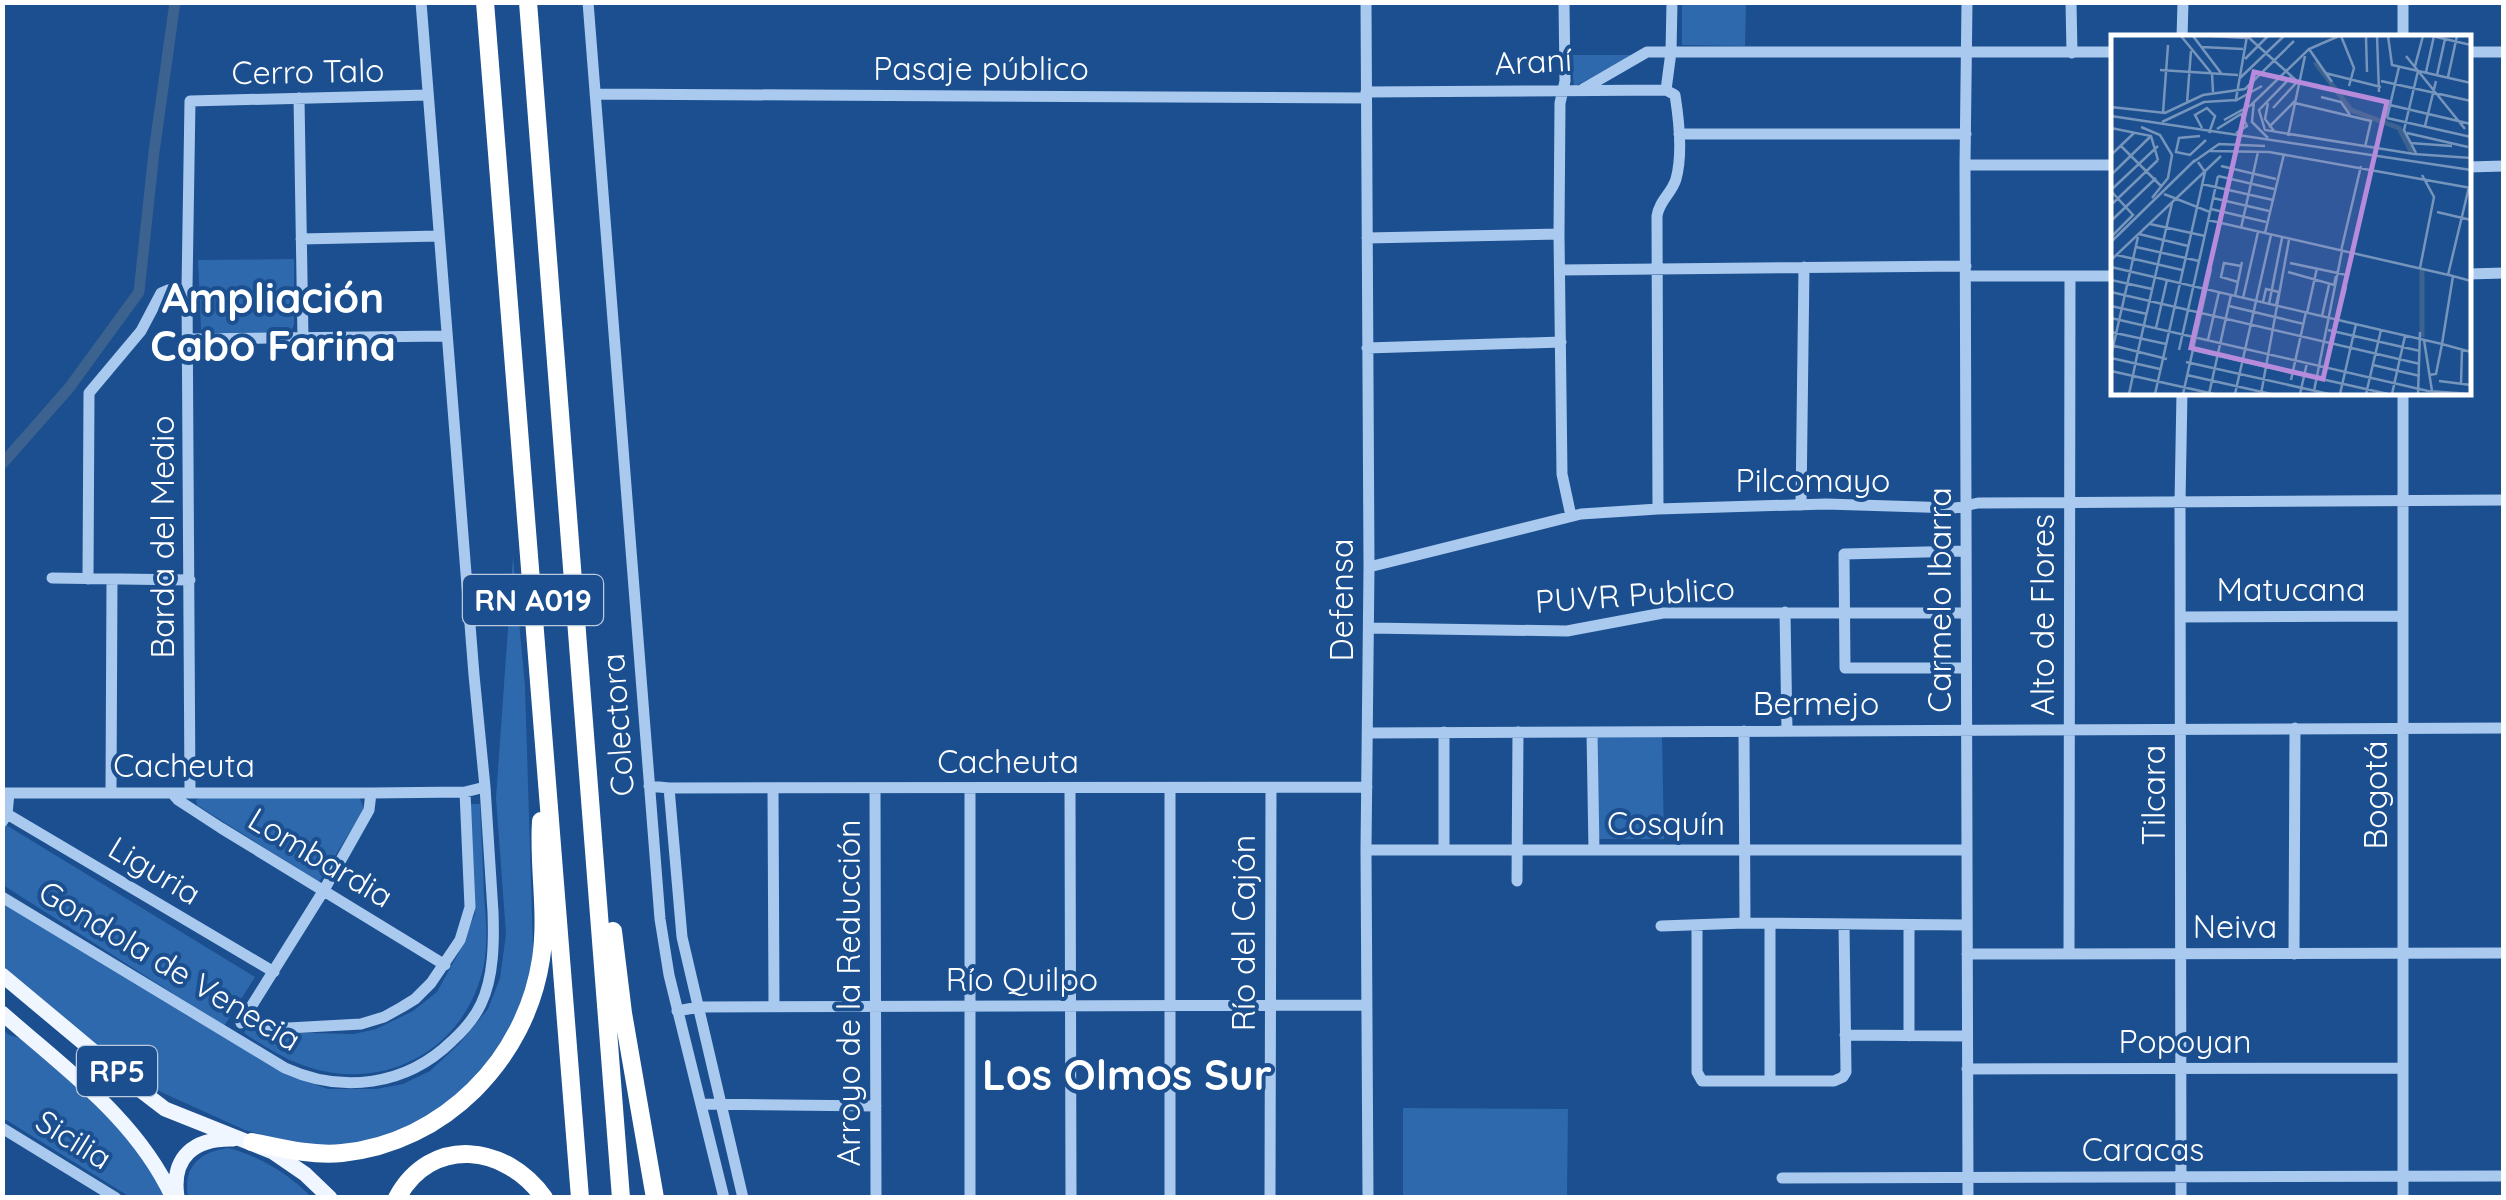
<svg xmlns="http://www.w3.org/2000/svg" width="2506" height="1200" font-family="Quicksand,sans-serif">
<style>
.green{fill:#2e69ad}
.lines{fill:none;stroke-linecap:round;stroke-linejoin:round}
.canal{stroke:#3c6290;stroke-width:11}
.minor{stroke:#a9c9ee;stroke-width:11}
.major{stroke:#f0f6ff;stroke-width:15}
.highway{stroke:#fff;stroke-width:18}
.labels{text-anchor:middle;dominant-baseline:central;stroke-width:8;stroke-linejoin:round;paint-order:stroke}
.shield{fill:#1b4f8f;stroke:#bbcadd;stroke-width:2.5}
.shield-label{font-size:30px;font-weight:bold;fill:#fff}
.street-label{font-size:32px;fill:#fff;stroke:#1b4f8f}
.district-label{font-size:42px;font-weight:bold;fill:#fff;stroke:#1b4f8f}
.inset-river{fill:none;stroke:#3c6290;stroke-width:5}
.inset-road{fill:none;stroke:#7695bc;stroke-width:2.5}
.view{fill:#b68bdc;fill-opacity:0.15;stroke:#b68bdc;stroke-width:5}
.inset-edge{fill:none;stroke:#fff;stroke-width:5}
</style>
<rect width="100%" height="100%" fill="#1b4f8f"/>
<!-- green -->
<path class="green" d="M1682 3H1746L1745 46 1682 45Z
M1571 55H1632L1574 87Z
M294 259V324L292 330 287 334H204L201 329 198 260Z
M513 557 525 686 533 949 531 977 510 1029 471 1084 424 1119 371 1142 312 1149 245 1130 150 1087 3 969 2 901 290 1076 328 1089H376L403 1084 430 1071 460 1043 488 1009 500 978 506 934 496 798Z
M1595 735H1662L1664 839H1596Z
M355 797 360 799 364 809 319 882 197 805 196 800 200 798Z
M469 804H480C481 834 483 865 484 895 486 918 488 942 484 964 468 1045 391 1092 311 1068 287 1061 265 1047 244 1033L248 1026 267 1032 354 1034 376 1029 413 1011 437 992 459 952 475 914Z
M6 825 255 977 224 1026 3 885 2 830Z
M2 1029 9 1035 24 1039 123 1131 147 1162 166 1197H130L3 1118Z
M1403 1108 1568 1109 1567 1197H1403Z
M228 1148C259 1156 289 1174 311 1197H188C183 1168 198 1152 228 1148Z"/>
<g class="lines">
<!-- canal -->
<path class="canal" d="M2 464 69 388 139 292 154 152 175 2"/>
<!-- minor -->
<path class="minor" d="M588 2 660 919 669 975 724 1198
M1366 2 1369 567 1366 850 1368 1198
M1564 2 1565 81 1560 103 1559 234 1562 474 1571 516
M1967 2 1965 165 1968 1198
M2071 2 2072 53
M2403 2V38
M2182 38 2183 2
M2468 52H2504
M1583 89 1647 52H2114
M1666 90 1671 52 1672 2
M1366 92 1666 90 1675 95C1679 120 1683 154 1676 179 1672 193 1659 201 1657 216L1658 509
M595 94 1366 98
M299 98 303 338
M1679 134H1966
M1965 165H2114
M2468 167 2504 166
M1367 238 1559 234
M301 239 439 236
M1560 270 1966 266
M2468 274 2504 273
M1966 276H2114
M189 339 447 336
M1367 348 1561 342
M2403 392V1198
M1801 505 1804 267
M1369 567 1581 514 1658 509 1826 504 1955 508 1978 503 2504 500
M52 578 190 580
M88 579 89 393 141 331 161 293 168 290 187 288
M1785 612 1787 731
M2180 617 2403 616
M1369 628 1567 631 1663 613H1966
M1966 668H1845L1844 554 1966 551
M1744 731 1745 923
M1592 732 1594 850
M1368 733 2504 728
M649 786 669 788 1367 787
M669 788 682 937 743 1198
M773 788 774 1006
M875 788 876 1198
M1070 788 1071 1198
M1170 788V1198
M111 792 112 579
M190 792 187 288 190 101 428 95
M2 793H371L465 792 485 787
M172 793 178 800 221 828 445 965
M7 814 274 972
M2 822 7 814 9 793
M1366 850H1967
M1444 850V732
M1517 881 1518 732
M2 897 285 1068C342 1094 406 1086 452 1041 463 1031 474 1019 481 1004 494 977 494 941 493 912L485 787 474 675 421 2
M1770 924V1080
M1909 925V1036
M1661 926 1745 923 1967 925
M1697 926V1072L1702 1081H1834L1843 1077 1846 1072 1844 924
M1967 954 2504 953
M2069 954 2070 277
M2294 954 2295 728
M677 1011 699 1007 1367 1005
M243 1021 288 1028 361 1024 384 1017 402 1007 415 999 431 983 460 940 470 907 465 792
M241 1023 324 890 369 810 371 793
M1845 1035 1967 1036
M1967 1069 2403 1068
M701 1104 876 1106
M2 1128 116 1198
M1782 1178 2504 1176
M970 1198V788
M1270 1198 1271 788
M2181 1198 2180 502 2182 392"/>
<!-- major -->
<path class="major" d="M2 975 135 1086 165 1109 273 1152 305 1174 330 1198
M2 1013C66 1070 136 1118 173 1198
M177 1197C171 1157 194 1138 233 1139"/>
<!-- highway -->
<path class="highway" d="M485 2 580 1198
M528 2 621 1198
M613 931 623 1013 655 1198
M252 1142C281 1148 312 1156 342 1153 444 1143 526 1059 541 959 548 913 538 867 541 821
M397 1198C431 1135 506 1144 544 1198"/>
</g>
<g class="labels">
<!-- shield labels -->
<g class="shield">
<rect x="463" y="575" width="140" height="50" rx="8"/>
<rect x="77" y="1046" width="80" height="50" rx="8"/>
</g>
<g class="shield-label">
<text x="533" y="600">RN A019</text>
<text x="117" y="1071">RP5</text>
</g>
<!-- street labels -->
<g class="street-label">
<text transform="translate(1533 61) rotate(-3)">Araní</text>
<text x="981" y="68">Pasaje público</text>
<text transform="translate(308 71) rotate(-1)">Cerro Talo</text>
<text x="1813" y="480">Pilcomayo</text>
<text transform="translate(162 537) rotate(-90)">Barda del Medio</text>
<text x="2291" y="589">Matucana</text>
<text transform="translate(1635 594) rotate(-4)">PUVR Publico</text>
<text transform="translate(1341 600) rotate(-90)">Defensa</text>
<text transform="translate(1939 600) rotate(-90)">Carmelo Ibarra</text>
<text transform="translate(2042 615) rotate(-90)">Alto de Flores</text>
<text x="1816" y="703">Bermejo</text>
<text transform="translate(617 725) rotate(-94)">Colectora</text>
<text x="1008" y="761">Cacheuta</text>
<text x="184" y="765">Cacheuta</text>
<text transform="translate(2153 795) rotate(-90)">Tilcara</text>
<text transform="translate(2375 795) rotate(-90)">Bogotá</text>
<text x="1666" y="823">Cosquín</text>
<text transform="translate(321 857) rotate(31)">Lombardia</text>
<text transform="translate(155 870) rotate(31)">Liguria</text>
<text x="2235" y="926">Neiva</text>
<text transform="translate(1243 933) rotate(-90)">Río del Cajón</text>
<text transform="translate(170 965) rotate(31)">Gondola de Venecia</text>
<text x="1022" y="979">Río Quilpo</text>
<text transform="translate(848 993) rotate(-90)">Arroyo de la Reducción</text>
<text x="2185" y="1041">Popoyan</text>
<text transform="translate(74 1139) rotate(32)">Sicilia</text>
<text x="2143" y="1149">Caracas</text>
</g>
<!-- district labels -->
<g class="district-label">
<text x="273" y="297">Ampliación<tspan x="273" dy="48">Cabo Farina</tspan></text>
<text x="1127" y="1074">Los Olmos Sur</text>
</g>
</g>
<!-- overview -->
<g transform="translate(2111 35)">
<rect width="360" height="360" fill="#1b4f8f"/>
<path class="inset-river" d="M204 27 240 75 288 93 301 118M311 235V302"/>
<path class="inset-road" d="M70 1 101 39 102 57M82 1 110 38M101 1 135 3M136 1 188 48M230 1 243 33 238 51M266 1 268 57M277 1 281 30 360 48M321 1 360 10M255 2 256 37M90 12 132 14M198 14 221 47M295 21 354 94M134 24 157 1M304 31 312 1M49 35 127 40M315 37 323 1M214 38 270 52M326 40 334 4M180 42 148 75 154 95 303 119M337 42 346 1M129 43 173 1M270 46 360 66M210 62 230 67 239 80M125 64 136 1M124 66 151 51M143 66 141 87 157 103M76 68 80 16M157 68 154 84 163 96M184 68 260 86 254 112M279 70 360 89M0 72 54 78 92 60 134 54 183 6M162 73 186 47M52 78 57 10M0 81 360 135M276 83 360 102M276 83 288 32M113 85 140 70 198 14 228 1M51 87 93 67 125 65M314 91 325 46M30 92 49 100 61 120 57 143 41 163M158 92 184 66M0 93 40 101 47 125M91 93 84 80 96 73 104 81 98 98M106 94 130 79 136 91 125 98M296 98 357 112M89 101 68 103 65 117 79 120 95 105M177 101 194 21M299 108 341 111M10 111 50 151M99 116 158 117 360 153M305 118 293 95 307 36M303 119 360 123M0 120 23 98M81 128 108 109 154 111M110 131 165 144M0 140 40 101M107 141 163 154M91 149 162 165M0 155 47 111M0 156 22 180 0 202M53 159 99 177 68 315M102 163 158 176M0 170 47 125M100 174 155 187M99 177 107 141M326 177 360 185M97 185 342 241M0 186 45 143M39 189 94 201M130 193 147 117M154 198 173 119M28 199 77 211M0 207 84 125M25 212 88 226M230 216 250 131M6 220 71 235M0 225 110 121M179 228 236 240 242 218M0 232 270 295M309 233 323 162 311 140M177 237 223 250 225 241M337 240 358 152M0 245 41 254M127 247 110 242 113 228 130 231M0 257 309 329M124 261 131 227M132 263 147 197M152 267 155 254 168 257 165 270M158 269 171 203M0 271 36 279M118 271 193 289M196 278 206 233M211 281 218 250M0 283 317 356 360 359M227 285 235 252M45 293 56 245M217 295 309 316M0 297 55 309M97 305 108 257M313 305 321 356M0 310 56 324M82 315 182 338M27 316 61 168M0 321 27 202M0 323 49 334M75 327 218 359M262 330 309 341M0 336 103 359M76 340 160 359M318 340 325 339 331 309 360 317M206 343 277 359M180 345 195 277M328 346 360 350M350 348 351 315M203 356 231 216M18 359 27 316M44 359 94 137 87 127M72 359 100 234M98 359 120 260M124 359 160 200M150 359 178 205M189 359 196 328M229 359 245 289M255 359 270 295 331 309 342 241 360 246M281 359 294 301M307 359 309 297"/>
<path class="view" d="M143 37 276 67 212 344 80 313Z"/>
<rect width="360" height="360" class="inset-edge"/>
</g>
<!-- border -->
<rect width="2506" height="1200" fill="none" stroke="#ffffff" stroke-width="10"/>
</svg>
